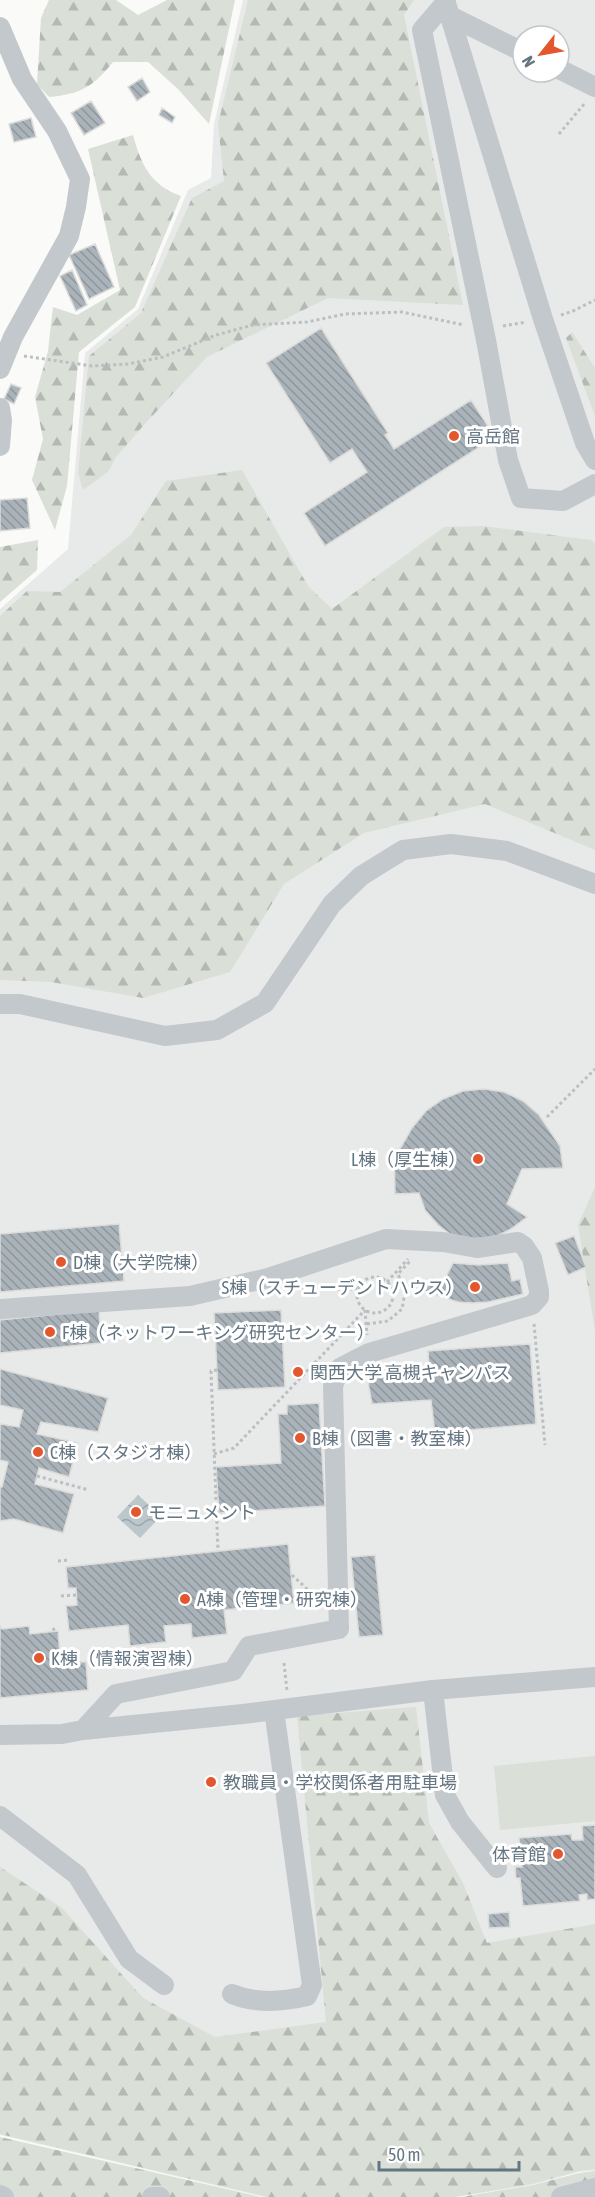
<svg xmlns="http://www.w3.org/2000/svg" width="595" height="2197" font-family="'Asap Condensed','Noto Sans JP',sans-serif">
<style>
.built{fill:#e8e9e9;fill-rule:evenodd}
.grass{fill:#dadfd7}
.forest{fill:url(#forest-firs)}
.water{fill:url(#water-waves)}
.building{fill:url(#building-back-hatch);stroke:#dcdcda;stroke-width:1.5}
.lines{fill:none;stroke-linecap:round;stroke-linejoin:round}
.path{stroke:#bbbfc2;stroke-width:3;stroke-dasharray:3 3;stroke-linecap:butt}
.minor{stroke:#c3c8cc;stroke-width:20}
.poi-dot{fill:#e4572e;stroke:#fff;stroke-width:2}
.labels{text-anchor:middle;dominant-baseline:central;stroke-width:6;stroke-linejoin:round;paint-order:stroke}
.poi-label{font-size:18px;fill:#657683;stroke:#fff;text-anchor:start}
</style>
<defs>
<pattern id="forest-firs" width="22" height="20" patternUnits="userSpaceOnUse" patternTransform="scale(1.5)"><rect width="22" height="20" fill="#dadfd7"/><path d="M5 1l3.5 6h-7zM16 11l3.5 6h-7z" fill="#b4b9b4"/></pattern>
<pattern id="water-waves" width="16" height="10" patternUnits="userSpaceOnUse" patternTransform="scale(1.5)"><rect width="16" height="10" fill="#bbc7cb"/><path d="M0 5q4-4 8 0t8 0" fill="none" stroke="#9ca6aa"/></pattern>
<pattern id="building-back-hatch" width="6" height="6" patternUnits="userSpaceOnUse" patternTransform="scale(1.5)"><rect width="6" height="6" fill="#aab3b9"/><path d="M-1 5l2 2M0 0l6 6M5-1l2 2" fill="none" stroke="#8e969c"/></pattern>
</defs>
<rect width="100%" height="100%" fill="#fafaf8"/>
<!-- built -->
<path class="built" d="M243 0H595V2171L579 2172 532 2185 456 2197H264L0 2135V609L68 549 85 353 138 309 188 190 211 178 214 124ZM523 36H559V72H523Z"/>
<!-- grass -->
<path class="grass" d="M595 1756V1821L500 1830 494 1766Z"/>
<!-- forest -->
<path class="forest" d="M49 0H116L138 15 167 0H235L209 124 178 89 148 62H113C93 87 81 94 49 97L37 84 41 18Z
M248 0H414L404 15 463 305 328 298 207 357 143 426 116 457 108 472 83 490 78 473 89 356 141 313 192 198 224 181 218 124Z
M133 135C141 164 150 185 181 196L135 307 79 352 67 486 55 530 32 480 43 439 35 397 48 351 53 307 77 315 120 290 88 149Z
M572 332 595 368V416L566 338Z
M242 470 308 586 332 609 444 527 482 526 591 540 595 543V850L485 804 364 833 284 884 230 972 143 998 51 982 0 980V616L27 591 60 592 131 535 166 481Z
M38 540 37 570 0 602V547Z
M595 1187V1331L578 1225Z
M416 1707 429 1823 463 1883 487 1943 595 1924V2169L579 2171 532 2184 454 2197H268L0 2134V1867L62 1908 143 1998 215 2037 326 2022 297 1716Z
M0 2137 261 2197H0Z
M595 2171V2197H461L533 2185 579 2173Z"/>
<!-- water -->
<path class="water" d="M138 1495 161 1516 140 1538 117 1517Z"/>
<!-- building -->
<path class="building" d="M142 78 150 92 137 101 128 87Z
M91 101 105 123 84 135 71 113Z
M162 108 175 117 172 123 159 115Z
M31 118 36 137 14 142 9 124Z
M95 244 114 287 89 299 69 255Z
M72 270 87 305 76 311 60 276Z
M321 328 388 433 385 435 394 449 471 400 495 437 325 546 304 513 367 472 352 449 330 463 266 363Z
M11 384 21 388 14 404 4 399Z
M27 498 30 528 0 531V500Z
M484 1089 504 1092 523 1101 539 1115 560 1146 563 1168 522 1169 507 1204 527 1217 511 1229 499 1235 487 1238 463 1239 450 1234 438 1225 425 1210 419 1193 395 1194 394 1149H400L412 1128 426 1111 443 1099 463 1091Z
M119 1224 124 1281 0 1292V1234Z
M574 1236 586 1267 568 1275 555 1243Z
M453 1263 479 1265 508 1263 512 1281 520 1279 523 1294 488 1302 472 1303 458 1302 425 1291 432 1278 443 1283Z
M99 1310 101 1343 0 1353V1320Z
M281 1310 285 1387 218 1390 214 1313Z
M530 1344 536 1424 435 1433 431 1400 372 1404 368 1382 369 1371 429 1366 428 1351Z
M0 1369 108 1398 98 1432 41 1422 37 1434 78 1443 69 1477 39 1468 35 1484 74 1494 63 1533 14 1519 0 1521V1487H2L8 1462 0 1460V1424L19 1427 23 1410 0 1405Z
M319 1403 325 1506 219 1513 216 1467 281 1463 278 1414H287V1405Z
M288 1544 294 1603 224 1610 227 1634 192 1638 191 1624 164 1626 166 1642 130 1646 128 1625 69 1631 66 1606 77 1605 76 1588H68L66 1567Z
M375 1555 383 1635 359 1637 351 1557Z
M0 1626 2 1629 29 1626 30 1634 58 1631 60 1655 78 1653V1662H86L88 1690 0 1698Z
M595 1825V1899L587 1900V1894L579 1895 580 1901 523 1906 520 1878H516L515 1867H522L519 1838 571 1834 572 1840H583L582 1826Z
M509 1912 510 1927 489 1928 488 1914Z"/>
<g class="lines">
<!-- path -->
<path class="path" d="M559 134 585 103
M561 315 573 311 595 300
M503 326 526 322
M24 356 92 366 128 364 163 357 216 335 253 325 307 322 345 314 402 312 464 325
M547 1117 595 1069
M357 1295a18 18 0 1 1 36 0a18 18 0 1 1-36 0Z
M387 1282 408 1259
M301 1289H357
M365 1310 367 1335
M367 1324 388 1321 402 1309 405 1292 398 1274 411 1260
M534 1324 545 1445
M217 1370 211 1371 218 1551
M214 1454 234 1448 365 1310
M37 1476 89 1490
M58 1561 68 1560
M292 1575 319 1600
M61 1596 76 1595
M53 1628 55 1632
M284 1663 287 1691"/>
<!-- minor -->
<path class="minor" d="M445 0 543 319 585 443 595 460
M446 2 422 30 486 340 508 460 521 498 563 501 595 484
M450 16 523 52
M0 27 22 79 57 131 80 179 76 207 69 236 13 337 0 369
M559 69 595 87
M0 408 2 420 0 446
M0 1004H20L165 1036 217 1030 265 1003 332 904 361 876 403 850 451 844 507 851 595 884
M0 1309 190 1296 268 1278 386 1239 443 1242 477 1248 518 1242 524 1246 532 1258 539 1291V1297L532 1305 369 1353 340 1368 333 1386 339 1629 249 1646 233 1671 116 1694 83 1730
M433 1690 445 1795 460 1822 497 1868
M0 1735 62 1734 83 1730 243 1714 433 1690 595 1677
M0 1816 77 1875 129 1959 164 1985
M232 1994C256 2004 282 2002 307 1996L312 1985 274 1710
M0 2195 4 2197
M152 2197H160
M561 2197 595 2188"/>
</g>
<!-- markers -->
<g class="poi-dot">
<circle cx="454" cy="436" r="6"/>
<circle cx="478" cy="1159" r="6"/>
<circle cx="61" cy="1262" r="6"/>
<circle cx="475" cy="1287" r="6"/>
<circle cx="50" cy="1332" r="6"/>
<circle cx="298" cy="1372" r="6"/>
<circle cx="300" cy="1438" r="6"/>
<circle cx="38" cy="1452" r="6"/>
<circle cx="136" cy="1512" r="6"/>
<circle cx="185" cy="1599" r="6"/>
<circle cx="39" cy="1658" r="6"/>
<circle cx="211" cy="1782" r="6"/>
<circle cx="558" cy="1854" r="6"/>
</g>
<g class="labels">
<!-- poi labels -->
<g class="poi-label">
<text x="466" y="436">高岳館</text>
<text x="466" y="1159" text-anchor="end">L棟（厚生棟）</text>
<text x="73" y="1262">D棟（大学院棟）</text>
<text x="463" y="1287" text-anchor="end">S棟（スチューデントハウス）</text>
<text x="62" y="1332">F棟（ネットワーキング研究センター）</text>
<text x="310" y="1372">関西大学 高槻キャンパス</text>
<text x="312" y="1438">B棟（図書・教室棟）</text>
<text x="50" y="1452">C棟（スタジオ棟）</text>
<text x="148" y="1512">モニュメント</text>
<text x="197" y="1599">A棟（管理・研究棟）</text>
<text x="51" y="1658">K棟（情報演習棟）</text>
<text x="223" y="1782">教職員・学校関係者用駐車場</text>
<text x="546" y="1854" text-anchor="end">体育館</text>
</g>
</g>
<!-- north arrow -->
<g transform="translate(541 54) rotate(239)"><circle r="28" fill="#ffffff" stroke="#c1c8cd" stroke-width="1.5"/>
<path d="M0-4.5L10 22L0 15L-10 22Z" fill="#e4572e"/>
<text y="-9" font-size="16" font-weight="bold" text-anchor="middle" fill="#657683">N</text>
</g>
<!-- scale -->
<path d="M379 2161v9h140v-9" fill="none" stroke="#657683" stroke-width="3"/>
<text x="388" y="2161" font-size="18" fill="#657683" stroke="#ffffff" stroke-width="4.5" paint-order="stroke">50 m</text>
</svg>
